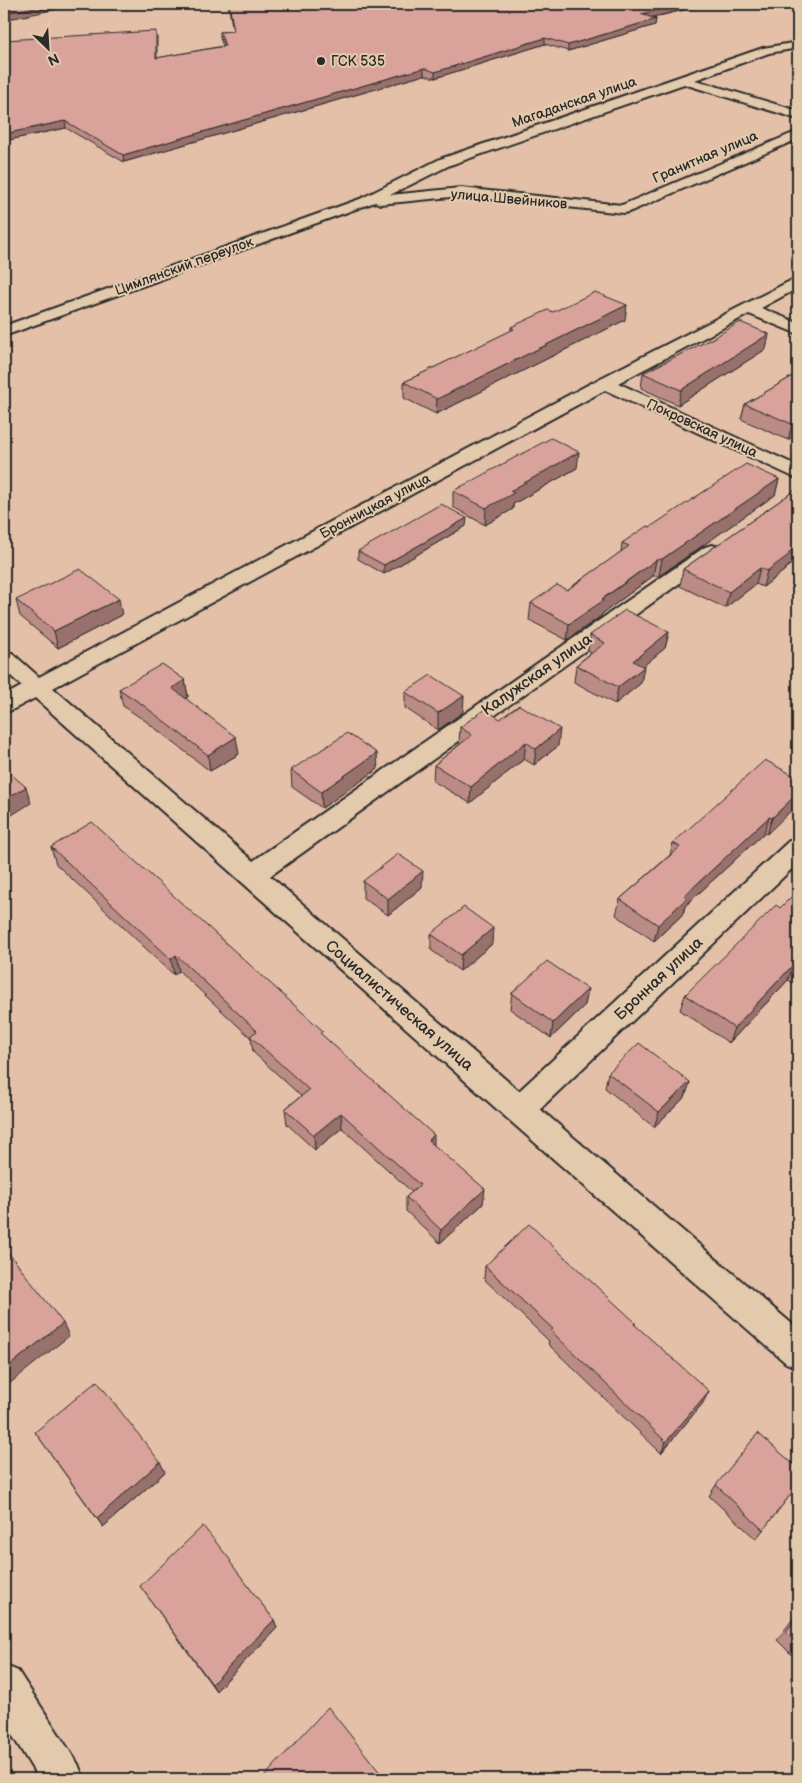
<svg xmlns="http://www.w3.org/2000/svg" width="802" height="1783" font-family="'Balsamiq Sans',sans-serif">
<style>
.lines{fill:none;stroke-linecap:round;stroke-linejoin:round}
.minor-casing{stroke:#2b2b2b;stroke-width:4}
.minor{fill:#e4caac;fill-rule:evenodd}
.wall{fill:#bb8b85;stroke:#2b2b2b}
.shaded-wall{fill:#98716c;stroke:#2b2b2b}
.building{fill:#d9a29b;stroke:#2b2b2b}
.poi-dot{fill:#2b2b2b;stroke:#e4caac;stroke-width:2}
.labels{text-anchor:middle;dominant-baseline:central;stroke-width:4;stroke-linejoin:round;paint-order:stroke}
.far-poi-label{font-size:14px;fill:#2b2b2b;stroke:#e4caac;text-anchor:start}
.far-street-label{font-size:14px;fill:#2b2b2b;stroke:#e4caac}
.street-label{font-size:16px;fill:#2b2b2b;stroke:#e4caac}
</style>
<rect width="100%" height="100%" fill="#e4c0a9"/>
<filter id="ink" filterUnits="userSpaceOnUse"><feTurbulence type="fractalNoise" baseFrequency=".02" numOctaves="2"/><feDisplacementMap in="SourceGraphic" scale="10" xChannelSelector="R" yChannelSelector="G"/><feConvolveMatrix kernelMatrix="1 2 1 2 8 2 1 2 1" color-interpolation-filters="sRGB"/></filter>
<g filter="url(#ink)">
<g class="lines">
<defs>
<path id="minor" d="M786 4H798V9L787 6Z
M798 42V48L769 53 695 80 798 111V119L684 84 450 165 390 195 461 188 622 205 798 131V139L629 212 624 213 461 196 380 204 375 202 4 336V326L360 199 440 159 763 48Z
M798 277V288L761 308 798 323V334L749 314 618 383 798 466V479L605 390 53 688 253 861 705 547 712 545 719 547 722 551 719 555 270 876 519 1091 789 841 798 839V863L540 1109 798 1329V1368L786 1363 508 1119 35 698 12 710 4 712V696L22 686 4 670V651L12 653 39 677 599 379Z
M4 1665 18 1671 78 1764 84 1779H39L4 1722Z"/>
</defs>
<!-- minor casing -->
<use href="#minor" class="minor-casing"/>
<!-- minor -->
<use href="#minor" class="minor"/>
</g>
<!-- wall -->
<path class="wall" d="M228 4H709L651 18 656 19 655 25 568 51 545 44 435 78 424 75 124 162 66 128 4 141 157 37V58L223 46 220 38V32L233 31Z
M625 320 436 414 404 398V382L511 331V327Z
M769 334 766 349 678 405 641 388 643 373 715 337Z
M798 373V433L788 440 741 419 745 404Z
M577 468 513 504V509L485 525 453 507V491Z
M779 479 775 495 659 576H653L602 614 601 616 567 640 529 620 531 603 567 590 621 552 622 543 650 527Z
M798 488V559L786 568 785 570 763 587 756 584 725 608 680 586 683 569Z
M466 526 384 574 358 559V551Z
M16 600 122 615 58 648 20 616Z
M669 632 665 648 643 666 641 683 615 704 574 682 576 665 591 653 588 651 590 635Z
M185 680 188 697 185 698 239 754 210 771 147 722 123 706 119 689Z
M405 692 463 712 438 730 405 708Z
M460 727 558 746 534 765 524 759 470 803 433 781 434 765 460 744 459 743Z
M378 769 322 808 292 787 291 770Z
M798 778 767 834 764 833 685 906 683 914 654 941 616 915 620 899 670 855 673 843Z
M51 847 323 1036 434 1145 483 1204 440 1243 406 1211V1197L412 1192 342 1128 315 1150 287 1124 285 1109 301 1096 253 1052 251 1038 179 971 174 975 56 864Z
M363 881 422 887 388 915 363 898Z
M798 890V980L795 984 788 980 729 1043 680 1010 685 995 780 908Z
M431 934 492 944 460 971 431 950Z
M588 989 585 1005 551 1038 510 1009 512 993Z
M608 1073 690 1082 685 1097 654 1127 605 1088Z
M485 1266 635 1322V1325L703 1403 661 1453 548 1344 549 1341 484 1279Z
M35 1432 165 1472 103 1527Z
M716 1485H798L756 1539 709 1496Z
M233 1567 274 1620 277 1628 216 1691 140 1586Z
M798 1612V1661L777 1640Z"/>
<!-- shaded-wall -->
<path class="shaded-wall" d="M52 4H82L4 20V13Z
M685 4H709L640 20 641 14Z
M656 19 655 25 568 51V45Z
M545 38V44L435 78V72Z
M424 68V75L124 162 123 155Z
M65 121 66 128 4 141V134Z
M627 305 625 320 436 414 437 399Z
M769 334 766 349 678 405 681 390Z
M798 420V433L788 440 792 424Z
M579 452 577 468 513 504V509L485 525 486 508 510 491Z
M779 479 775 495 659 576 662 559Z
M467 518 466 526 384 574V565Z
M798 546V559L786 568 785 570 763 587 767 571 788 553Z
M656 560 653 576 602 614 601 616 567 640 569 624Z
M760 568 756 584 725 608 729 592Z
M119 599 122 615 58 648 54 631Z
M669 632 665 648 630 677 633 661Z
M644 667 641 683 615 704 618 687Z
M185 680 188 697 174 705 172 688Z
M464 696 463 712 438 730V713Z
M560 729 558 746 534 765 536 749Z
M236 737 239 754 210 771 208 755Z
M526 742 524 759 470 803 471 787Z
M377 753 378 769 322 808 321 792Z
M26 787 31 803 4 820V800Z
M798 793V804L767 834 772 818Z
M769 817 764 833 685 906 683 914 654 941 658 925 684 896Z
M423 871 422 887 388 915V899Z
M493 928 492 944 460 971 461 955Z
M176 955 179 971 174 975 171 959Z
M794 964 788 980 729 1043 734 1028Z
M798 975V980L795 984Z
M588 989 585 1005 551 1038 553 1023Z
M690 1082 685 1097 654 1127 659 1112Z
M341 1113 342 1128 315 1150 314 1135Z
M434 1135V1150L428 1140Z
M485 1189 483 1204 440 1243 441 1230Z
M63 1323 69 1336 9 1384 4 1375V1370Z
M709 1391 703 1403 661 1453 666 1442Z
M160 1462 165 1472 103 1527 97 1518Z
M274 1620 277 1628 216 1691 212 1684Z"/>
<!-- building -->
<path class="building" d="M4 4H52L4 13Z
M229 4H685L641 14 656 19 568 45 545 38 435 72 424 68 123 155 65 121 4 134V40L156 31V58L225 46 220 32 234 31Z
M595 292 627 305 437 399 404 382 514 329 511 327 548 310 553 312Z
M740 322 769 334 681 390 643 373 715 337Z
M798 373V420L792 424 745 404Z
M551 438 579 452 510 491 514 493 486 508 453 491Z
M746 464 779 479 662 559 656 560 602 599 604 600 569 624 531 603 557 585 567 590 629 546 622 543 647 526 650 527Z
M798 488V546L788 553 790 554 767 571 760 568 729 592 683 569Z
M441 504 467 518 384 565 358 551Z
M80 569 119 599 54 631 16 600Z
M625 610 669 632 633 661 644 667 618 687 576 665 605 643 590 635Z
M162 664 185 680 172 688 236 737 208 755 143 705 119 689Z
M431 675 464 696 438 713 405 692Z
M519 705 560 729 536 749 526 742 471 787 434 765 472 735 460 727 485 709 500 719Z
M347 733 377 753 321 792 291 770Z
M765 760 798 778V793L772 818 769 817 684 896 687 898 658 925 620 899 680 847 673 843Z
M4 768 26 787 4 800Z
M92 822 323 1031 320 1033 434 1135 428 1140 485 1189 441 1230 406 1197 420 1185 341 1113 314 1135 285 1109 309 1090 250 1036 257 1031 176 955 171 959 51 847Z
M398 854 423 871 388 899 363 881Z
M798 890V967L794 964 734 1028 685 995 776 905 780 908Z
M464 907 493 928 461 955 431 934Z
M547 961 588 989 553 1023 512 993Z
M639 1043 690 1082 659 1112 608 1073Z
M529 1224 635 1322 634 1324 709 1391 666 1442 551 1331 553 1329 485 1266Z
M4 1247 63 1323 4 1370Z
M97 1381 160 1462 97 1518 35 1432Z
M758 1433 798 1468V1485L763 1530 716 1485Z
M203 1526 231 1561 230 1562 274 1620 212 1684 140 1586Z
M798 1615V1644L786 1632Z
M328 1707 385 1779H264L263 1778Z"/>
</g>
<!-- markers -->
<circle class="poi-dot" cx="321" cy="61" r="5"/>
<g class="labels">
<!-- far-poi labels -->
<g class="far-poi-label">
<text x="331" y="61">ГСК 535</text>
</g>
<!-- far-street labels -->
<g class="far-street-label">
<text transform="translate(574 102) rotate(-19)">Магаданская улица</text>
<text transform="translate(705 157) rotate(-23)">Гранитная улица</text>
<text transform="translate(509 199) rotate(5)">улица Швейников</text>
<text transform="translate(184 266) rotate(-20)">Цимлянский переулок</text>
<text transform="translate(702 428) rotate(25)">Покровская улица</text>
<text transform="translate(375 506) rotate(-28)">Бронницкая улица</text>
</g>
<!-- street labels -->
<g class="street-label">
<text transform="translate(537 675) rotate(-35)">Калужская улица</text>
<text transform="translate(659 979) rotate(-43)">Бронная улица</text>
<text transform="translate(399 1006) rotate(41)">Социалистическая улица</text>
</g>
</g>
<!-- margin -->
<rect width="802" height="1783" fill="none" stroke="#e4caac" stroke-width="20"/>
<rect x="10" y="10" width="782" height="1763" fill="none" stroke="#2b2b2b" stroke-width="2" filter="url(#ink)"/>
<!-- north arrow -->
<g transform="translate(48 48) rotate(155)" stroke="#e4caac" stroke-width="4" paint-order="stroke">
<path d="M0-4L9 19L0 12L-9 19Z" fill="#2b2b2b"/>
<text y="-8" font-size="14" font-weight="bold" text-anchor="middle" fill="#2b2b2b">N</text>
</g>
</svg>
